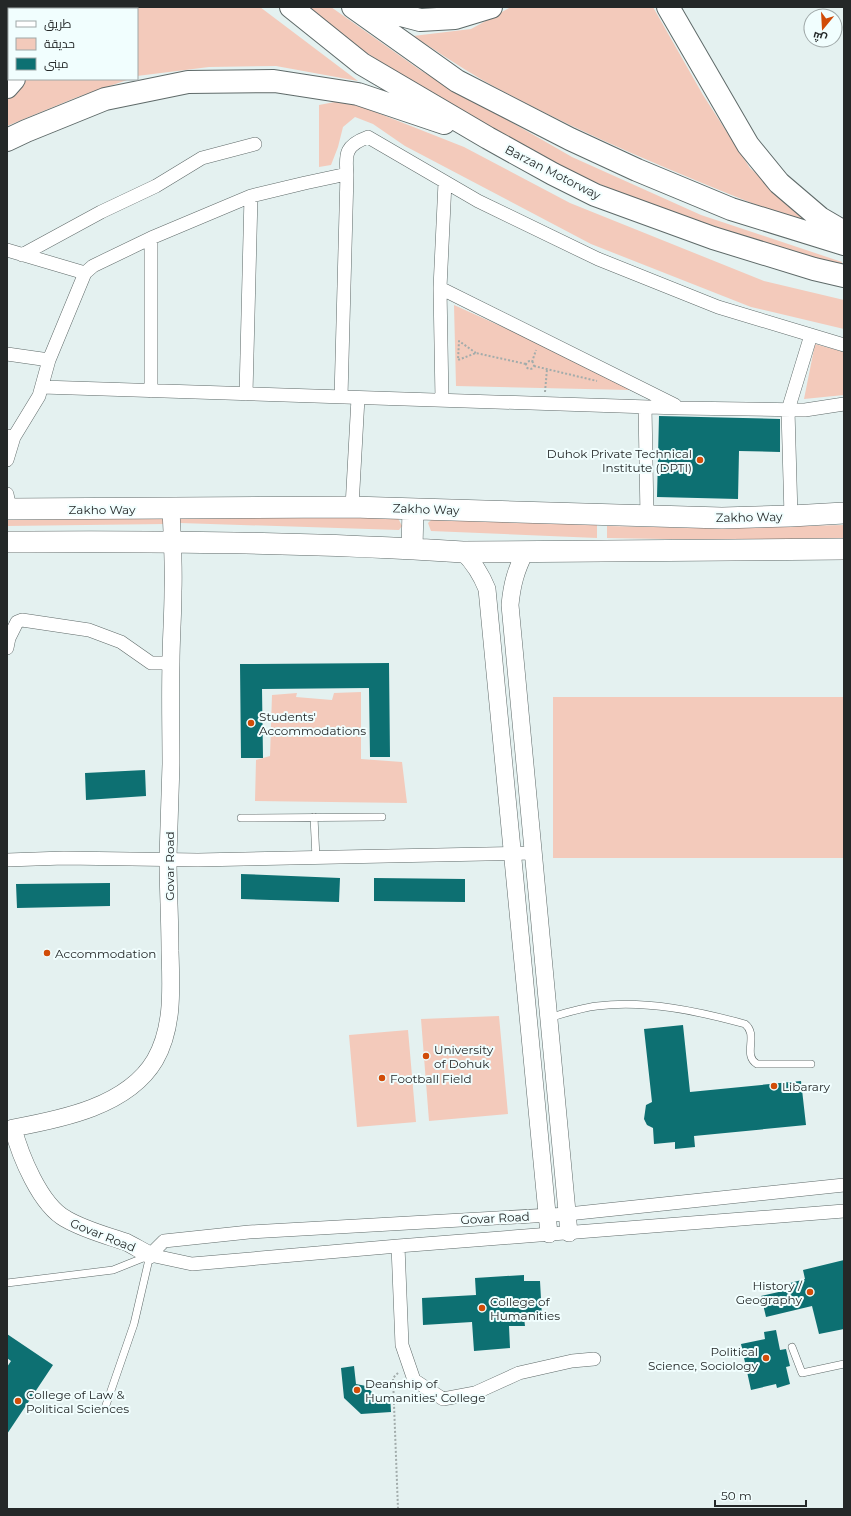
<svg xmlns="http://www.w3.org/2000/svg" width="851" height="1516" font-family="Montserrat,Cairo,sans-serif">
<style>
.green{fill:#f3cabb}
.building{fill:#0d7072}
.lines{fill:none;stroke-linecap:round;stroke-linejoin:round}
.service-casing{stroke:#5f6a69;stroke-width:8}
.minor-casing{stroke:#5f6a69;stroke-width:14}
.tertiary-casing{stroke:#5f6a69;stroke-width:18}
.primary-casing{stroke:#5f6a69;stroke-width:22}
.trunk-casing{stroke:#5f6a69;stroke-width:24}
.motorway-casing{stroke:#5f6a69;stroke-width:24}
.path{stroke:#a2acab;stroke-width:2;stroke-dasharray:2 2;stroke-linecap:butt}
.service{stroke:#fff;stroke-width:7}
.minor{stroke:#fff;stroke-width:13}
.tertiary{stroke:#fff;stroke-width:17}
.primary{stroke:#fff;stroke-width:21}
.trunk{stroke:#fff;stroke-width:22}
.motorway{stroke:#fff;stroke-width:22}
.poi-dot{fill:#d14c08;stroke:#f1fefe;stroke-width:1.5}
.labels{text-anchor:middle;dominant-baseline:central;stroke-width:4;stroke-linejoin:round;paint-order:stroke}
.street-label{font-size:12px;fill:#242828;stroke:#f1fefe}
.poi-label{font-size:12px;fill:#242828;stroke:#f1fefe;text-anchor:start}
</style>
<rect width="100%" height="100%" fill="#e4f1f0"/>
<!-- green -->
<path class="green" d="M89 7H260L358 81 276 66 209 67 137 76V9H88Z
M306 7H331L420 70 572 157 701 215 842 262 840 268 713 233 560 167 476 121 357 47Z
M511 7H653L703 95 750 168 817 229C708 186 599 143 495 87 467 72 440 53 413 36L471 29Z
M26 79H130L75 98 7 126V100Z
M345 100 464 147 570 203 764 281 844 300V329L751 307 591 244 405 146 373 124 355 117 343 127 338 147 331 165 319 167V105Z
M454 305 632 385 629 390 456 386Z
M815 344 844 352V395L804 399Z
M164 510 165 524 7 526V514Z
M180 511 398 518 402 526 399 530 180 523Z
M433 518 597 525V538L431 531 428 523Z
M844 525V539L780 541 607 538V526L705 528Z
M361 692V759L402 762 407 803 255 801 256 760 270 756 272 695 297 693 296 697 332 700 334 693Z
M553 697H844V858H553Z
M499 1016 508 1114 429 1121 421 1019Z
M408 1030 416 1122 357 1127 349 1035Z"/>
<!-- building -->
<path class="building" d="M659 416 780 419V452L739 451 738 499 657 497Z
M389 663 390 757H370L369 688 262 689 263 758H241L240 664Z
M145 770 146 796 86 800 85 773Z
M241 874 340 878 339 902 241 899Z
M374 878 465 879V902L374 901Z
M110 883V906L17 908 16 884Z
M683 1025 690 1092 801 1081 806 1125 694 1136 695 1147 675 1149V1142L654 1144 653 1128 647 1125 644 1119 646 1105 652 1102 644 1029Z
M844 1260V1329L819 1334 812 1306 766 1317 761 1296 792 1289 790 1283 805 1279 803 1270Z
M524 1275V1281H540L542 1317 524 1318 525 1326H509L510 1348 474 1351 472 1322 423 1325 422 1298 476 1295 475 1278Z
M776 1330 780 1350 786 1349 790 1366 786 1367 790 1384 777 1388 776 1384 751 1390 741 1344 765 1339 764 1332Z
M7 1334 53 1365 7 1434V1367L11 1361 7 1358Z
M354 1366 356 1384 366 1386 376 1396 390 1395 391 1412 361 1414 344 1398 341 1368Z"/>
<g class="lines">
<defs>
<path id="service" d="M314 817 316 858
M241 818 382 817
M549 1018C565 1013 580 1008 597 1006 646 1000 698 1011 745 1024 759 1035 742 1055 757 1064H811
M7 1283 113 1270 148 1256
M792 1347 802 1373 844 1364
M105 1408 134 1324 150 1255"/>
<path id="minor" d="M151 238V391
M7 250 85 273
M22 255 101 212 156 186 202 158 255 144
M440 288 675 405
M7 354 49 360
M42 387 679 408 805 410 844 404
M246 394 251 196
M341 397 347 174C345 153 346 145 368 137L478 201 598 259 718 307 844 345
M442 400 440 288 445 182
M645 407 647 516
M7 436 14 437 39 396 49 360 85 273 93 266 151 238 251 196 305 183 347 174
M7 460 14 437
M7 494 10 509
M352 507 358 398
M791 516 788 410 811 335
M7 648 9 638 17 622 22 620 89 630 121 642 151 663H171
M7 860 64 858 198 860 533 853
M398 1246 402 1345 414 1380 443 1399 475 1393 519 1373 572 1361 594 1359
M150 1255 164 1241 249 1232 568 1214 844 1185
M150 1255 192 1264 398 1246 844 1211"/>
<path id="tertiary" d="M463 552C474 563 481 574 487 589L549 1234
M525 552C516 570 512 584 510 605L569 1233
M13 1128C62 1119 128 1106 155 1060 174 1027 171 987 170 951 170 920 168 888 168 857 169 826 170 795 171 764 171 730 170 697 171 663 171 639 173 615 173 591 174 563 172 536 171 508
M7 1130 13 1128C20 1155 40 1205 66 1219 85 1230 105 1235 126 1242 134 1246 142 1251 150 1255"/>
<path id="primary" d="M7 509 352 507 722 518 791 516 844 513
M7 542C159 541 311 542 463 552L844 549
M412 548 413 509"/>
<path id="trunk" d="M35 9 37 7
M73 9 75 7
M7 41 9 39
M7 87 14 79"/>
<path id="motorway" d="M291 7 362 64 488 138 553 174 595 195 713 238 814 269 844 276
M353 7 457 81 570 139 637 170 731 209 844 244
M371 7 420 20 455 18 491 7
M668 7 748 145 779 183 820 218 844 232
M7 140 26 131 105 99 188 82 274 81 358 94 444 123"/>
</defs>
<!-- service casing -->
<use href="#service" class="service-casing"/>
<!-- minor casing -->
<use href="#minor" class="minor-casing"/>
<!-- tertiary casing -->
<use href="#tertiary" class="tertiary-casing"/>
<!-- primary casing -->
<use href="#primary" class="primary-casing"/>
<!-- trunk casing -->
<use href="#trunk" class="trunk-casing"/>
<!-- motorway casing -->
<use href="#motorway" class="motorway-casing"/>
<!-- path -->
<path class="path" d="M476 353 459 341 458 360 476 353 526 364
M526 365a4 4 0 1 1 8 0a4 4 0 1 1-8 0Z
M532 362 536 350
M534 366 597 381
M545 392 547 369
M398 1373 393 1378 398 1509"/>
<!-- service -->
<use href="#service" class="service"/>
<!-- minor -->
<use href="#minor" class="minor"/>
<!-- tertiary -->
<use href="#tertiary" class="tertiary"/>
<!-- primary -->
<use href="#primary" class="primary"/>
<!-- trunk -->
<use href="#trunk" class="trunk"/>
<!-- motorway -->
<use href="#motorway" class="motorway"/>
</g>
<!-- markers -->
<g class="poi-dot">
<circle cx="700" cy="460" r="4"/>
<circle cx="251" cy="723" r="4"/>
<circle cx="47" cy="953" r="4"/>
<circle cx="426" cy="1056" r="4"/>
<circle cx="382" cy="1078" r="4"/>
<circle cx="774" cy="1086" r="4"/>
<circle cx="810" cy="1292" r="4"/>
<circle cx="482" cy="1308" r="4"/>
<circle cx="766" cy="1358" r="4"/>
<circle cx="357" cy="1390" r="4"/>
<circle cx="18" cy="1401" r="4"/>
</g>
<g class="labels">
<!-- street labels -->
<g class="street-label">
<text transform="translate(553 172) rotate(27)">Barzan Motorway</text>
<text x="102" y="509">Zakho Way</text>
<text transform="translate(426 509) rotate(2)">Zakho Way</text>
<text transform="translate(749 517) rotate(-1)">Zakho Way</text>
<text transform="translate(169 866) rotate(-90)">Govar Road</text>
<text transform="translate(495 1218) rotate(-3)">Govar Road</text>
<text transform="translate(103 1235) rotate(22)">Govar Road</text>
</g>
<!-- poi labels -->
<g class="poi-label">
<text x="692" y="453" text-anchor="end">Duhok Private Technical<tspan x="692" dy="14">Institute (DPTI)</tspan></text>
<text x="259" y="716">Students'<tspan x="259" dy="14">Accommodations</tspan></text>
<text x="55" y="953">Accommodation</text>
<text x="434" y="1049">University<tspan x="434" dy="14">of Dohuk</tspan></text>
<text x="390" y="1078">Football Field</text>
<text x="782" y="1086">Libarary</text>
<text x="802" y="1285" text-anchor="end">History /<tspan x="802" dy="14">Geography</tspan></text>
<text x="490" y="1301">College of<tspan x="490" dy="14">Humanities</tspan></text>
<text x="758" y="1351" text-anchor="end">Political<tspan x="758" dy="14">Science, Sociology</tspan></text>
<text x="365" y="1383">Deanship of<tspan x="365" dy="14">Humanities' College</tspan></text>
<text x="26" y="1394">College of Law &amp;<tspan x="26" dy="14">Political Sciences</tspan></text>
</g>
</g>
<!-- border -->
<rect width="851" height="1516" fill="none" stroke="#242828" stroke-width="16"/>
<!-- legend -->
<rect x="8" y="8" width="130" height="72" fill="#f1fefe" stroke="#9fa8a8"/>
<rect x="16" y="21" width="20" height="6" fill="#ffffff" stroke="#9fa8a8"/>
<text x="44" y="28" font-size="12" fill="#242828">طريق</text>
<rect x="16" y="38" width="20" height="12" fill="#f3cabb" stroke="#9fa8a8"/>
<text x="44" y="48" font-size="12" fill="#242828">حديقة</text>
<rect x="16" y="58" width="20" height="12" fill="#0d7072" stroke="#9fa8a8"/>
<text x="44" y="68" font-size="12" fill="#242828">مبنى</text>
<!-- north arrow -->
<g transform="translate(823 28) rotate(198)"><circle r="19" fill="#f1fefe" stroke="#9fa8a8"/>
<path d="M0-3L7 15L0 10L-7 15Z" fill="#d14c08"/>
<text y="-6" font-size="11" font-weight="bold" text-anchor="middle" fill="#242828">ش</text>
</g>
<!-- scale -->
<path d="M715 1500v6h91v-6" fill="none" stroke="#242828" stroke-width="2"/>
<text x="721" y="1500" font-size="12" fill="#242828" stroke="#f1fefe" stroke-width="3" paint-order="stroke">50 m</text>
</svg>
